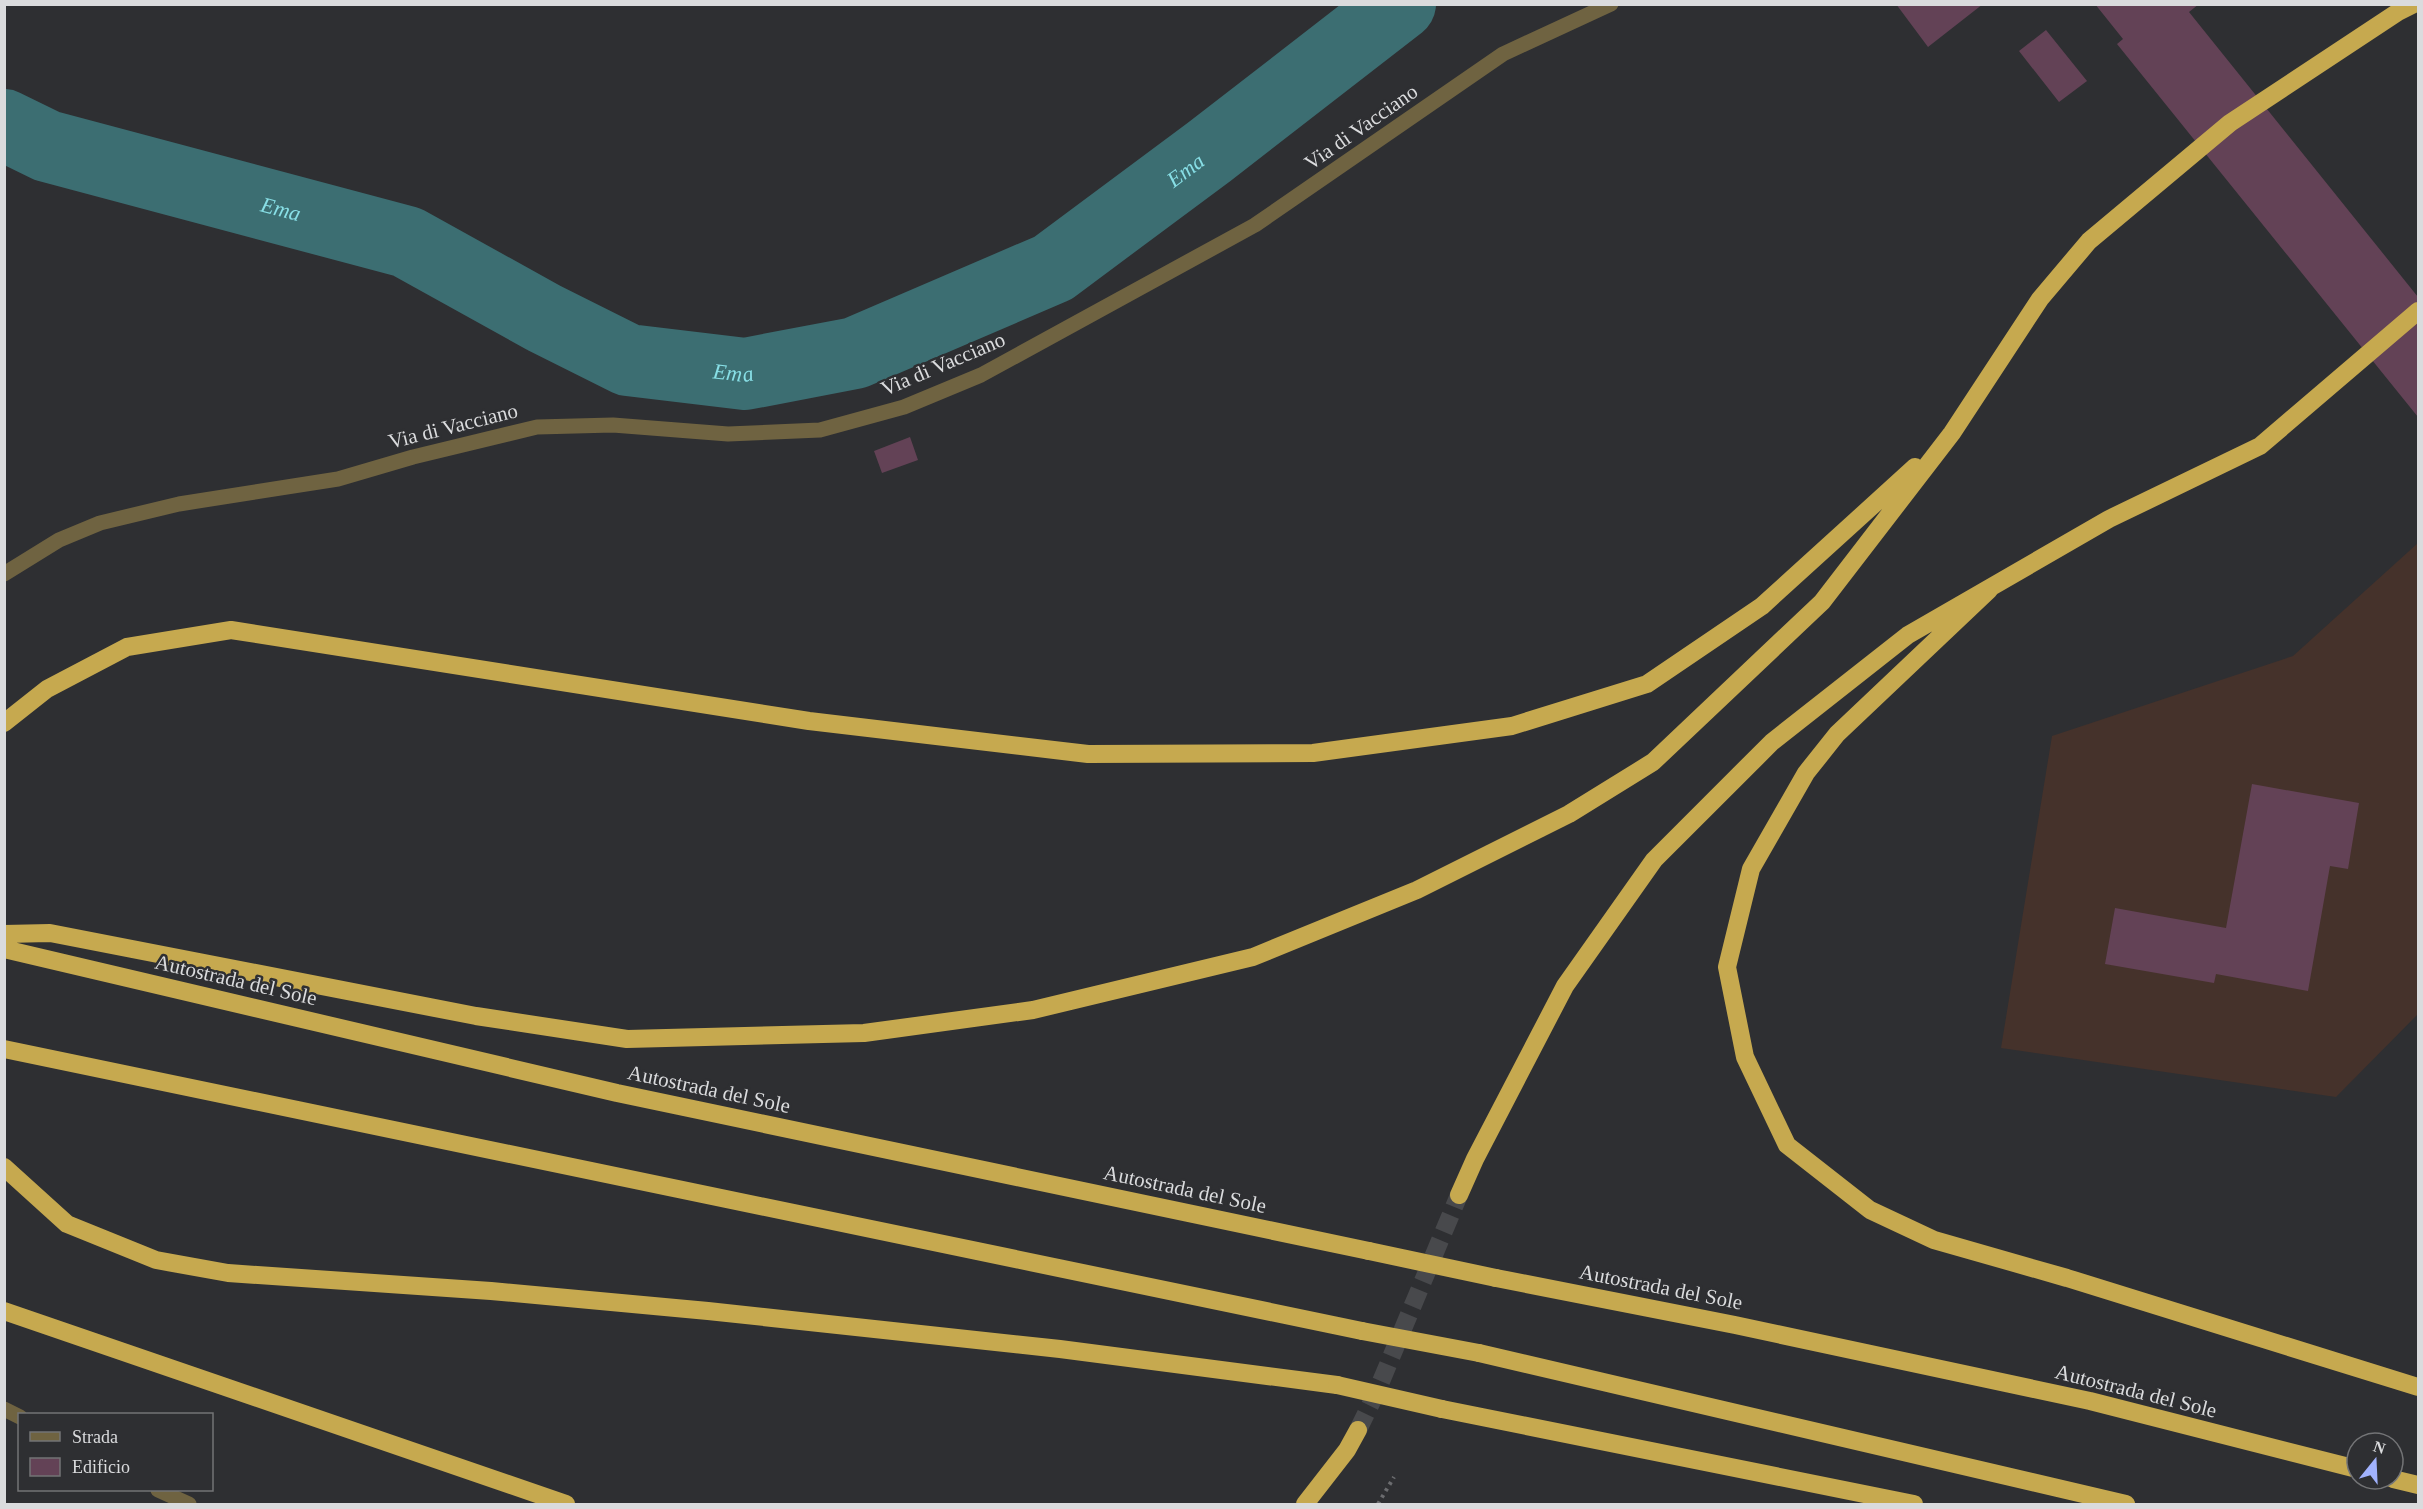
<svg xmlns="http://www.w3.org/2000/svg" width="2423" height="1509" font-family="'Times New Roman',serif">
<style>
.industrial{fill:#45322b}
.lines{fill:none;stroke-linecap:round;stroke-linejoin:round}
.river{stroke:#3c6e72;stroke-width:72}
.building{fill:#634256}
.highway-tunnel{stroke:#48494c;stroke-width:18;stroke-dasharray:18 9;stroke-linecap:butt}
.path{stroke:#6b6c6f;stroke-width:4;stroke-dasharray:3 4.5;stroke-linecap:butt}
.minor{stroke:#6f6341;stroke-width:15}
.highway{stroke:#c6a94f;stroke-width:18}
.highway-bridge{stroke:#c6a94f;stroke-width:18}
.labels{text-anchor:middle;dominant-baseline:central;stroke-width:5;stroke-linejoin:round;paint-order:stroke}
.street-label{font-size:21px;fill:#dadbdd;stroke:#2e2f32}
.water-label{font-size:22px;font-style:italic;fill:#88dfe6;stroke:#2e2f32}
</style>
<rect width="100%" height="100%" fill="#2e2f32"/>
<!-- industrial -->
<path class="industrial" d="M2418 543V1014L2336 1097 2001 1048 2052 736 2293 656Z"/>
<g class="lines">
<!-- river -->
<path class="river" id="s1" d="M4 125 47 146 407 242 544 318 628 360 745 374 855 353 1053 268 1209 152 1400 4"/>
</g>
<!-- building -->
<path class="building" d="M1896 4H1983L1928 47Z
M2095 4H2199L2189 12 2418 297V417L2117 44 2123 39Z
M2046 30 2087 81 2059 102 2019 51Z
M910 437 918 460 882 473 874 451Z
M2252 784 2359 803 2348 869 2330 866 2308 991 2216 974 2214 983 2105 964 2115 908 2226 928Z"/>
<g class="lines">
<!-- highway-tunnel -->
<path class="highway-tunnel" d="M1358 1430 1377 1391 1459 1195"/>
<!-- path -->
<path class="path" d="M1378 1504 1394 1477"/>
<!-- minor -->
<path class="minor" d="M4 574 59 540 100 523 179 504 338 479 413 457 537 427 613 425 728 434 820 430 904 407 981 375 1255 225 1503 54 1611 4
M4 1409 20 1417
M158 1490 189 1504"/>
<!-- highway -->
<path class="highway" d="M1989 590 1837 734 1806 773 1751 869 1727 967 1745 1057 1787 1145 1870 1210 1934 1240 2067 1278 2418 1387
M4 723 47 689 127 647 231 630 809 721 1088 754 1313 753 1512 726 1647 684 1762 606 1915 467
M4 934 50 933 476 1016 627 1039 864 1033 1033 1010 1253 957 1417 890 1569 814 1653 762 1822 602 1952 433 2040 299 2089 241 2230 123 2398 12 2414 4
M4 949 617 1093 1369 1251
M4 1049 1362 1331
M4 1167 67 1224 156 1260 228 1273 491 1291 708 1311 1060 1349 1337 1385
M1459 1195 1475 1159 1565 986 1654 860 1772 742 1908 635 2109 519 2260 446 2418 311
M1496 1278 1735 1325 2090 1401 2357 1469
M4 1311 566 1504
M1479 1353 2126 1504
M1442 1409 1914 1504
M2393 1479 2418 1485
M1305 1504 1347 1450 1358 1430"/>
<!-- highway-bridge -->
<path class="highway-bridge" d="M1369 1251 1496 1278
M1362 1331 1479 1353
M1337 1385 1442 1409"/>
</g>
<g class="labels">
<!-- street labels -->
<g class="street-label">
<text transform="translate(1361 127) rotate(-35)">Via di Vacciano</text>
<text transform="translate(943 364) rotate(-23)">Via di Vacciano</text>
<text transform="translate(453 426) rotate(-14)">Via di Vacciano</text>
<text transform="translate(236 980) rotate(13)">Autostrada del Sole</text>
<text transform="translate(709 1089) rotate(12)">Autostrada del Sole</text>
<text transform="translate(1185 1189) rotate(12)">Autostrada del Sole</text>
<text transform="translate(1661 1287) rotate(11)">Autostrada del Sole</text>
<text transform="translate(2136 1391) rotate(14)">Autostrada del Sole</text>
</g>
<!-- water labels -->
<g class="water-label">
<text stroke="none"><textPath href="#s1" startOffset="1281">Ema</textPath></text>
<text stroke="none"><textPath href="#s1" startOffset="290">Ema</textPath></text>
<text stroke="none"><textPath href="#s1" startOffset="777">Ema</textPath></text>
</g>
</g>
<!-- border -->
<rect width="2423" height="1509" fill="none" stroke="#dadbdd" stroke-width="12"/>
<!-- legend -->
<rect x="18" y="1413" width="195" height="78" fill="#2e2f32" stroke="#737476" stroke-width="1.5"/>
<rect x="30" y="1432" width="30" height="9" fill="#6f6341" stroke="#737476" stroke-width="1.5"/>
<text x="72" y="1443" font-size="18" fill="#dadbdd">Strada</text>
<rect x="30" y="1458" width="30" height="18" fill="#634256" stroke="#737476" stroke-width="1.5"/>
<text x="72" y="1473" font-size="18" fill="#dadbdd">Edificio</text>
<!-- north arrow -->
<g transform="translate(2375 1461) rotate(18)"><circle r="28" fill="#2e2f32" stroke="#737476" stroke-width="1.5"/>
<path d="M0-4.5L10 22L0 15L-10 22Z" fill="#a1b2fd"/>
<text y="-9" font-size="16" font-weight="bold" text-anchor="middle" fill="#dadbdd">N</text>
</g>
</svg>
